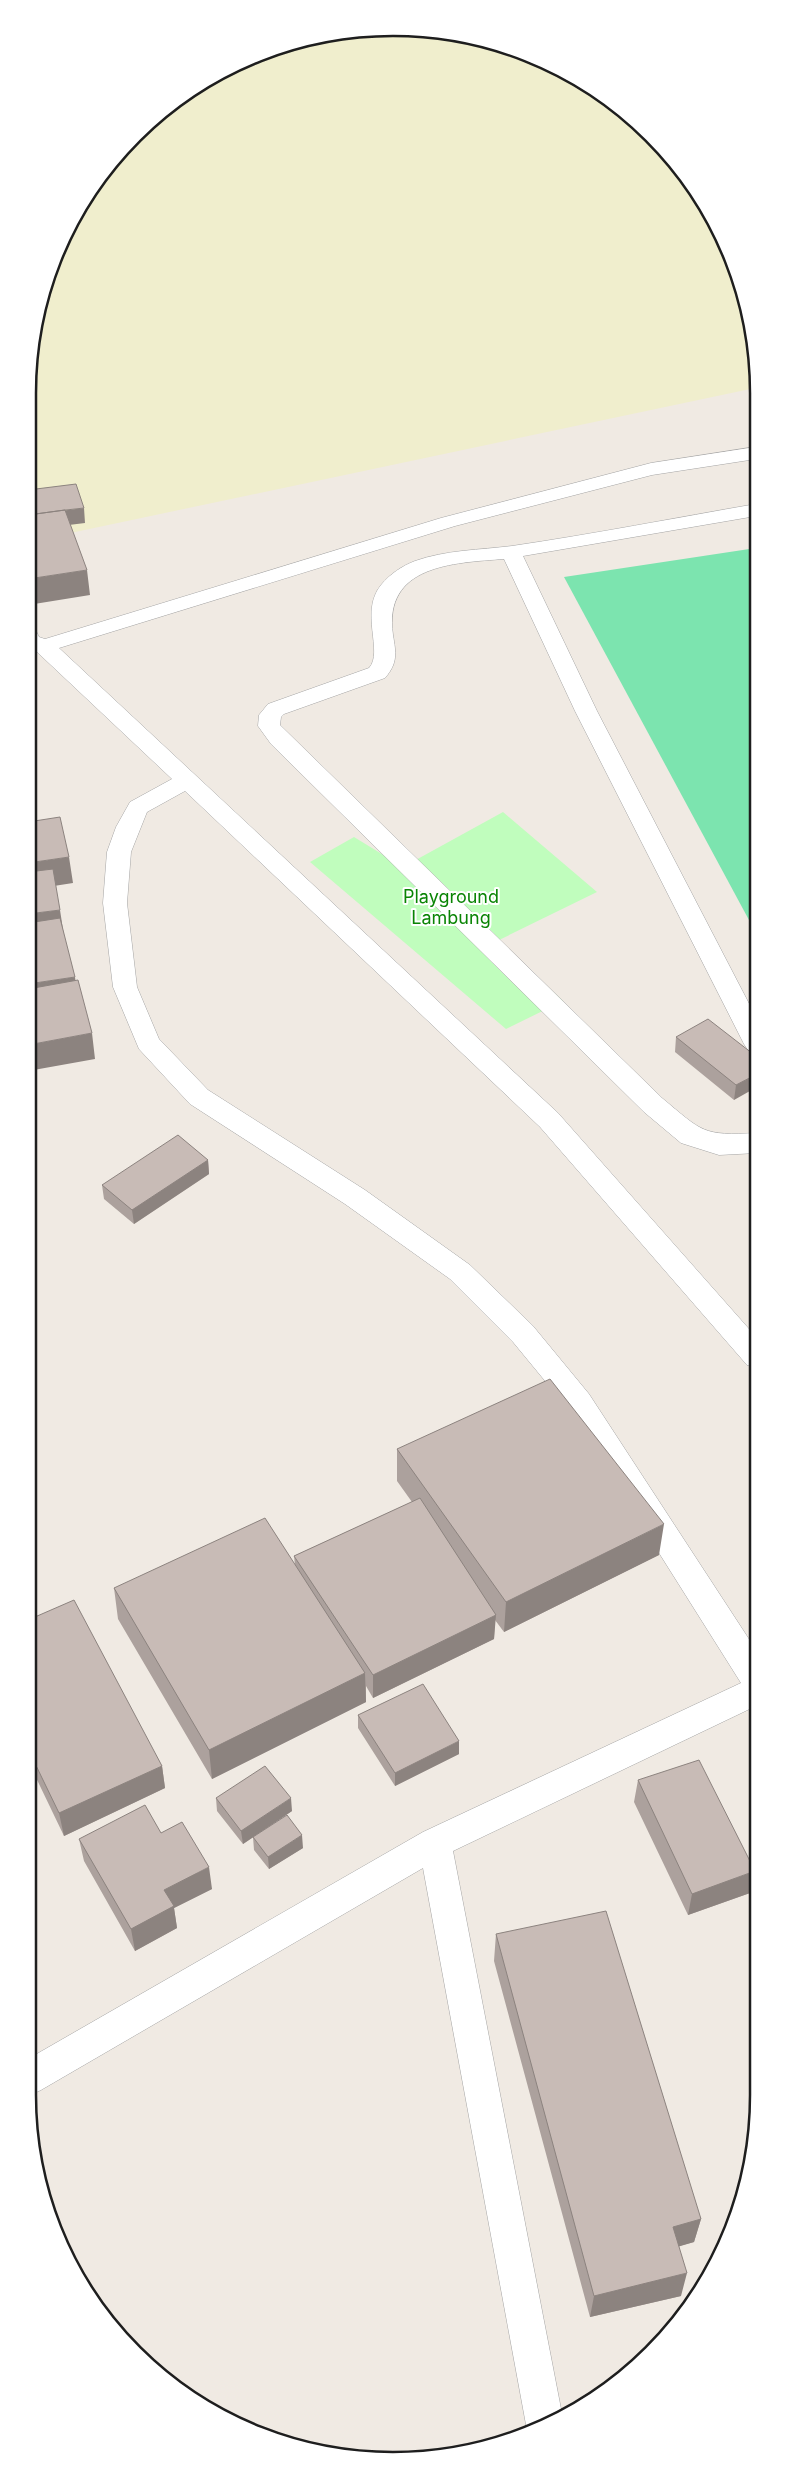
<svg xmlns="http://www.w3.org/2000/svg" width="786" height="2488" font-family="Inter,sans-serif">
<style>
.farmland{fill:#f0eecd}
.park{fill:#c0fdbd}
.pitch{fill:#7ce4af}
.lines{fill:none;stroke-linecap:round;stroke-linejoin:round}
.minor-casing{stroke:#a5a5a5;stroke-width:1}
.minor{fill:#fff;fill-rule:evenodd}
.wall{fill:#aca19d}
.shaded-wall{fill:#8c837f}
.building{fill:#c8bbb6;stroke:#8c837f}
.labels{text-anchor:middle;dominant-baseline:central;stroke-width:4;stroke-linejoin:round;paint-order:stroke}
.park-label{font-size:18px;fill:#098404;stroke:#fff}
.rim{fill:none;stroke:#1e1e1e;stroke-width:2.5}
</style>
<rect width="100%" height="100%" fill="#f0eae3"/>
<!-- farmland -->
<path class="farmland" d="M393 28 465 35 575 76 668 152 721 232 755 345V388L28 542V393L35 321 55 253 89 190 135 134 190 89 253 55 322 34Z"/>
<!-- park -->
<path class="park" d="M503 812 597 892 497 941 563 1001 506 1029 310 862 354 837 403 867Z"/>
<!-- pitch -->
<path class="pitch" d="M756 548V933L564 577Z"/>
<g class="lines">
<defs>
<path id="minor" d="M756 447V459L652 475 455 526 59 648 558 1113 757 1338V1368L747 1365 540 1127 185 791 147 812 131 852 127 903 137 987 159 1039 208 1090 365 1190 470 1265 533 1326 589 1394 758 1653V1705L453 1851 562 2414 527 2430 423 1868 41 2090 28 2096V2059L423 1832 741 1683 569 1410 513 1342 450 1279 345 1204 190 1104 139 1049 113 987 103 903 107 852 116 827 130 802 172 779 36 651 28 647V630L36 631 39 637 45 639 441 518 651 463Z
M756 504V516L523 556 597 711 757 1019V1053L748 1050 744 1044 575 711 504 559C453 563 383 565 393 635 396 653 398 663 385 678L284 714 281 717 280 725 662 1098C703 1132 702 1136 757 1133V1153L719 1155 681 1143 644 1112 271 744 258 726 259 715 268 704 369 668C384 652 359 612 381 585 390 574 402 566 415 561 446 550 480 550 512 546 594 534 675 518 756 504Z"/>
</defs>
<!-- minor casing -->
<use href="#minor" class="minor-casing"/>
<!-- minor -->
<use href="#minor" class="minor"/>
</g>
<!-- wall -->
<path class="wall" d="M676 1037 757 1057 734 1100 675 1052Z
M208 1160 209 1174 134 1224 104 1199 102 1185Z
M397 1449 659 1555 504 1632 495 1620 494 1639 373 1698 366 1686V1702L212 1779 118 1619 114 1588 295 1565 294 1556 412 1502 397 1481Z
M28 1620 162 1766 165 1788 64 1836 28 1761Z
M358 1715 459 1754 395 1786 358 1728Z
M638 1780 750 1893 688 1915 634 1802Z
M216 1798 292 1811 243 1844 217 1811Z
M161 1833 212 1889 174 1908 177 1928 135 1951 84 1861 79 1839Z
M253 1837 303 1848 269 1869 254 1850Z
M496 1934 701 2219 694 2242 679 2246 681 2296 590 2317 494 1961Z"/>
<!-- shaded-wall -->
<path class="shaded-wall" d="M84 508 85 523 28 530V515Z
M87 570 90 595 28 605V579Z
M69 857 73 883 28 890V863Z
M60 910 64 936 28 941V914Z
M75 977 78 1003 28 1011V984Z
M92 1033 95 1059 28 1071V1045Z
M757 1074V1087L734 1100 736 1085Z
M208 1160 209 1174 134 1224 132 1210Z
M664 1524 659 1555 504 1632 506 1602Z
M496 1615 494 1639 373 1698V1675Z
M365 1673 366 1702 212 1779 209 1750Z
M459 1741V1754L395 1786V1773Z
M162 1766 165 1788 64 1836 59 1813Z
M291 1798 292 1811 243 1844 241 1831Z
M302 1835 303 1848 269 1869 268 1857Z
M209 1867 212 1889 174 1908 177 1928 135 1951 131 1929 164 1890Z
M755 1871 750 1893 688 1915 692 1894Z
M701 2219 694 2242 667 2250 673 2227Z
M687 2273 681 2296 590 2317 594 2296Z"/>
<!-- building -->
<path class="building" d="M76 484 84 508 66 510H65L28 515V490Z
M65 510 87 570 28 579V515Z
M60 817 69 857 28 863V822Z
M53 869 60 910 28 914V872Z
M60 918 75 977 28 984V923Z
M78 980 92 1033 28 1045V989Z
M708 1019 757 1057V1074L736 1085 676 1037Z
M178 1135 208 1160 132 1210 102 1185Z
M550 1379 664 1524 506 1602 397 1449Z
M420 1498 496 1615 373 1675 294 1556Z
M265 1518 365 1673 209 1750 114 1588Z
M74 1600 162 1766 59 1813 28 1749V1620Z
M423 1684 459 1741 395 1773 358 1715Z
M699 1760 755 1871 692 1894 638 1780Z
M265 1766 291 1798 241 1831 216 1798Z
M145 1805 161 1833 182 1822 209 1867 164 1890 174 1906 131 1929 79 1839Z
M287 1815 302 1835 268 1857 253 1837Z
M606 1911 701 2219 673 2227 687 2273 594 2296 496 1934Z"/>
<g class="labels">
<!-- park labels -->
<g class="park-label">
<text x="451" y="896">Playground<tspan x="451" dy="21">Lambung</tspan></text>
</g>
</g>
<!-- crop -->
<path d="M0 0H786V2488H0ZM393 36H393A357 357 0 0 1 750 393V2095A357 357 0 0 1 393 2452H393A357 357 0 0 1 36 2095V393A357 357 0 0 1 393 36Z" fill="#fff" fill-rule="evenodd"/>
<path class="rim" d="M393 36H393A357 357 0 0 1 750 393V2095A357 357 0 0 1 393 2452H393A357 357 0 0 1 36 2095V393A357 357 0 0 1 393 36Z"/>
</svg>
